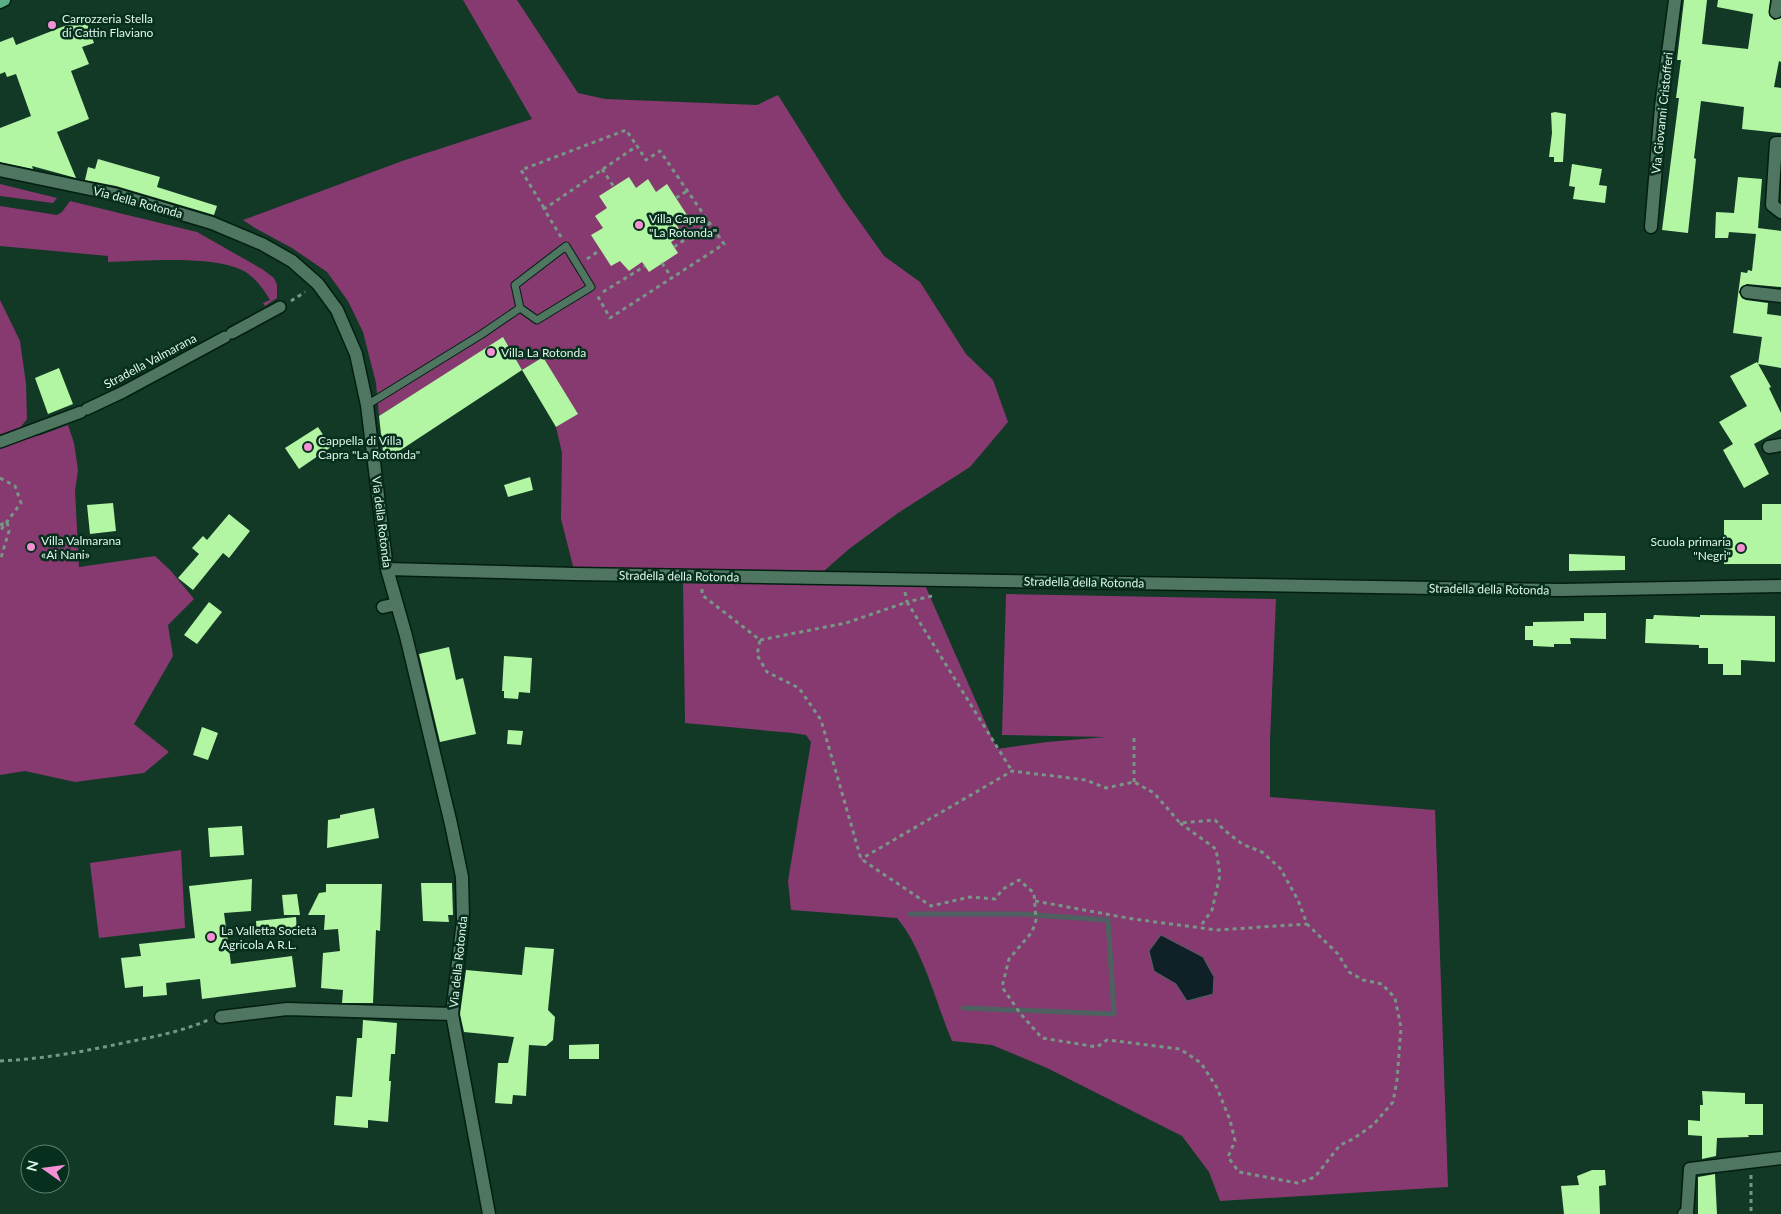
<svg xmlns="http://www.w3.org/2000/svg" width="1781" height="1214" font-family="Lato,sans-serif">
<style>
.green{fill:#863a70}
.water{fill:#0f2026;stroke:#4e6060}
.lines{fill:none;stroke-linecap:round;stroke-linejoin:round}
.stream{stroke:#4e6060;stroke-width:5}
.building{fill:#b2f5a3}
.service-casing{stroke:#021e11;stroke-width:9}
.pedestrian-casing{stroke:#021e11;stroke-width:14}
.minor-casing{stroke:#021e11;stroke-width:15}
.primary-casing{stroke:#021e11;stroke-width:15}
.path{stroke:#779686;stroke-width:3;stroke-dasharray:4 4;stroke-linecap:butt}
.service{stroke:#4f7660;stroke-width:7}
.pedestrian{stroke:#4f7660;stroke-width:11}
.minor{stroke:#4f7660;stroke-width:12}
.primary{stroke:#58ad82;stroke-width:12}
.poi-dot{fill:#f491d4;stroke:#062f1d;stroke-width:2}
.labels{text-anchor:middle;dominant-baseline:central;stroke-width:5;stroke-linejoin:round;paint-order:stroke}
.poi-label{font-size:12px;fill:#e0f6e9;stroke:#062f1d;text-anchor:start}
.street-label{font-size:12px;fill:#e0f6e9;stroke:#062f1d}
</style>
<rect width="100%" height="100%" fill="#123926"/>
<!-- green -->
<path class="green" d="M463 0H517L578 93 605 99 757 105 778 95 842 197 884 256 920 282 966 354 993 380 1008 422 970 467 898 513 849 549 816 578 575 574 561 519 562 453 556 427 577 414 543 357 522 370 503 338 379 416 376 383 363 332 348 301 327 272 292 248 255 228 243 220 405 160 532 119Z
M0 184 57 198 53 203 0 196Z
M70 201 197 232 262 269 274 278 277 285V298L265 306 263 303 270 300C264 289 253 275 242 270 210 255 144 261 108 262V256L0 246V206L57 215 62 212Z
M0 300 20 341 26 384 27 419 13 437 0 442Z
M68 425 74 443 78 470 75 491 79 567 155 556 171 571 194 599 168 625 173 656 134 724 169 752 144 773 75 782 25 771 0 775V446L17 440 41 435Z
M683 580 924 583 997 749 1047 742 1106 737 1002 735 1006 594 1276 599 1270 740V797L1435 810 1448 1187 1220 1201 1209 1172 1182 1136 1047 1068 992 1045 952 1041C936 1003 923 949 897 918L791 910 788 881 811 742 806 735 793 733 685 723Z
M181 850 185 928 99 938 90 863Z"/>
<!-- water -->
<path class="water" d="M1161 935 1203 957 1214 977 1213 994 1187 1001 1176 984 1154 971 1149 951Z"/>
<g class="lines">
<!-- stream -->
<path class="stream" d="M910 914H1021L1108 920 1114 1014 963 1008"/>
</g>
<!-- building -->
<path class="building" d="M1684 0H1707L1702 44 1748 49 1753 14 1717 7 1718 0H1770L1769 15 1774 20 1781 18V62L1779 61 1774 87 1781 88V133L1742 129 1744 107 1701 101 1694 158 1696 159 1688 233 1662 230 1679 98H1676L1681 60H1677Z
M85 18 94 43 82 47 89 64 71 71 89 119 57 132 76 178 32 166 33 169 0 162V128L31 116 16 74 7 77 5 72 0 74V42L13 37 16 45Z
M1555 112 1566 114 1563 162H1554V157H1549L1552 133 1551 113Z
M98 159 160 177 157 187 217 206 214 215 116 186 85 180 88 167 95 169Z
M1572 164 1602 169 1599 185 1607 186 1605 203 1573 199 1575 187 1569 186Z
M629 177 636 188 648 179 656 192 667 184 687 215 675 223 683 234 671 242 678 253 649 272 642 262 629 271 620 261 611 266 591 235 603 228 595 216 607 208 599 196Z
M1738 177 1762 179 1758 228 1781 231V287L1747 284 1741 287 1739 292 1742 298 1746 300 1768 303 1767 314 1781 316V368L1758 364 1762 337 1733 333 1741 272 1747 273 1748 270 1752 271 1756 234 1729 232 1728 238H1715L1716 212 1734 213Z
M503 337 522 370 384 461 379 416Z
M543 357 578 414 556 427 522 370Z
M1757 362 1771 387 1769 388 1781 413V429L1754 444 1769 474 1744 488 1723 450 1733 444 1719 422 1747 406 1730 376Z
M59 368 73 404 48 414 35 378Z
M318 427 331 447 299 469 285 448Z
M530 477 533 490 508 497 504 485Z
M113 503 116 531 90 534 87 505Z
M1762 504H1781V564H1724V520H1762Z
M229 514 250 531 229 558 223 553 193 590 178 578 199 554 192 548 203 536 207 540Z
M1569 554 1625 556V570L1569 571Z
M209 602 222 612 197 644 184 635Z
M1584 613H1606V639L1570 638 1571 644H1554V647L1533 646V640H1525V626H1533V622L1584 621Z
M1654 615 1700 617V615L1775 616V662L1741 660V675H1723V664H1708V648H1699V645L1645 643 1646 619H1653Z
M449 647 456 680 463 678 476 734 440 742 419 654Z
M504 656 532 658 530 693 519 692 518 699 504 698V691H502Z
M202 727 218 733 208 760 193 755Z
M508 730 523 731 521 745 507 744Z
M374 808 379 838 327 848 328 820 340 818V815Z
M242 826 244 855 210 857 208 828Z
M252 879 251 911 224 913 231 964 292 956 296 987 202 999 200 979 166 983 167 995 143 997V986L125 988 121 958 141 956 139 944 195 938 189 886Z
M421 883H452L453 915H448L449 922 423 921Z
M326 884H382L380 931 376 930 373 1003H342L343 990 321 988 323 953 340 951 338 929 324 930 325 915H308L319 893 326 892Z
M297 894 300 915H284L282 895Z
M296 917 297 932 257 935 256 921Z
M525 947 554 949 548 1010 555 1017 553 1040 546 1046 529 1045 526 1096 513 1095 512 1104 495 1103 498 1063H508L514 1037 464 1032 460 1014 466 970 522 975Z
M363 1020 397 1023 395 1054H391L389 1081H391L388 1122 368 1120V1128L334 1125 336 1096 352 1097 357 1038H362Z
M599 1044V1059H569V1045Z
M1702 1091 1745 1093V1104H1763V1135H1748L1749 1137 1717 1138 1716 1156 1702 1159V1136L1688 1135V1120L1700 1121V1105H1703Z
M1592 1170H1605L1606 1185 1599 1186 1600 1214H1564L1561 1186 1579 1185 1577 1176Z
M1715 1174 1717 1214H1698V1177Z"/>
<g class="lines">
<defs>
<path id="service" d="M367 405 482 334 520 308 537 320 591 287 566 246 515 285 520 308"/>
<path id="pedestrian" d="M232 333 280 307
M87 409 123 392 225 337
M0 442 81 412"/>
<path id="minor" d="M1776 12 1778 0
M1781 143H1776L1772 205 1781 212
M0 170 114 194 212 223 262 244 292 261 318 284 337 310 356 354 367 405 387 569 406 636 451 824 462 877 463 920 452 1014 489 1214
M1651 227 1661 107 1675 0
M1747 292 1781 296
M1769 447 1781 445
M387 569 575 574 1561 590 1781 586
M383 607 397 604
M221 1017 287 1009 452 1014
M1684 1214H1687L1690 1169 1781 1158"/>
<path id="primary" d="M0 2 4 0"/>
</defs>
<!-- service casing -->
<use href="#service" class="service-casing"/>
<!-- pedestrian casing -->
<use href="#pedestrian" class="pedestrian-casing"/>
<!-- minor casing -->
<use href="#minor" class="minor-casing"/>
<!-- primary casing -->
<use href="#primary" class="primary-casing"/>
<!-- path -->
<path class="path" d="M602 169 614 187
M676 198 687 191
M544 208 521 170 626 130 637 146
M561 237 544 209 637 146 646 160 660 151 724 244 610 318 597 295
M674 247 710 223
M587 259 600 250
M662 263 672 278
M603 292 645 266
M291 301 305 292
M0 478 15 486 21 503 0 531
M0 525 7 522 9 531 0 561
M702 589V595L760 640 757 655 767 672 799 688 821 720 861 859 931 906 970 897 995 899 1003 889 1019 880 1034 893 1036 920 1032 932 1009 959 1002 987 1020 1013 1042 1038 1097 1047 1107 1040 1180 1049 1201 1063 1217 1088 1230 1120 1235 1141 1228 1157 1239 1172 1297 1183 1315 1177 1340 1145 1353 1139 1373 1125 1393 1102 1397 1080 1401 1028 1395 998 1382 984 1363 980 1349 972 1338 954 1307 924 1298 900 1280 868 1262 852 1242 844 1223 829 1215 820 1180 823 1154 793 1134 782 1106 788 1086 780 1012 771 861 859
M905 592 907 602 932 596
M760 640 846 623 907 602 1012 771
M1134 782V738
M1180 823 1216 849 1220 875 1212 910 1200 927
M1035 901 1133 919 1217 930 1307 924
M0 1061C42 1059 82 1052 123 1043 152 1037 181 1032 208 1020
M1751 1175V1214"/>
<!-- service -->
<use href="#service" class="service"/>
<!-- pedestrian -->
<use href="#pedestrian" class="pedestrian"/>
<!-- minor -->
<use href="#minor" class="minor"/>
<!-- primary -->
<use href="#primary" class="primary"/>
</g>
<!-- markers -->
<g class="poi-dot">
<circle cx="52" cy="25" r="5"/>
<circle cx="639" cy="225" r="5"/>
<circle cx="491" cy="352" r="5"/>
<circle cx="308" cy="447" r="5"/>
<circle cx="31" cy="547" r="5"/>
<circle cx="1741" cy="548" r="5"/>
<circle cx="211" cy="937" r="5"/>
</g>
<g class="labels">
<!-- poi labels -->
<g class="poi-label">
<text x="62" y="18">Carrozzeria Stella<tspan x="62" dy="14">di Cattin Flaviano</tspan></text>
<text x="649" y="218">Villa Capra<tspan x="649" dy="14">"La Rotonda"</tspan></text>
<text x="501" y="352">Villa La Rotonda</text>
<text x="318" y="440">Cappella di Villa<tspan x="318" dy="14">Capra "La Rotonda"</tspan></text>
<text x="41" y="540">Villa Valmarana<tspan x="41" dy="14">«Ai Nani»</tspan></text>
<text x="1731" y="541" text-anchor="end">Scuola primaria<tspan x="1731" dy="14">"Negri"</tspan></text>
<text x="221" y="930">La Valletta Società<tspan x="221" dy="14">Agricola A R.L.</tspan></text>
</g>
<!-- street labels -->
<g class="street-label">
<text transform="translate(1662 113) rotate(-84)">Via Giovanni Cristofferi</text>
<text transform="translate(138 202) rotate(15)">Via della Rotonda</text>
<text transform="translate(150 361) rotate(-28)">Stradella Valmarana</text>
<text transform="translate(382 522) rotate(83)">Via della Rotonda</text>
<text transform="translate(679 576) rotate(1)">Stradella della Rotonda</text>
<text transform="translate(1084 582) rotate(1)">Stradella della Rotonda</text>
<text transform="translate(1489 589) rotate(1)">Stradella della Rotonda</text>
<text transform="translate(458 962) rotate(-84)">Via della Rotonda</text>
</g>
</g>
<!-- north arrow -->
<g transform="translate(45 1169) rotate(284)"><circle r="24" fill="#062f1d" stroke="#5d7f6f"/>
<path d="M0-4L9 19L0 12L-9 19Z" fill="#f491d4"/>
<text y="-8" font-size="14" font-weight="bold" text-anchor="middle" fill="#e0f6e9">N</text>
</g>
</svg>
